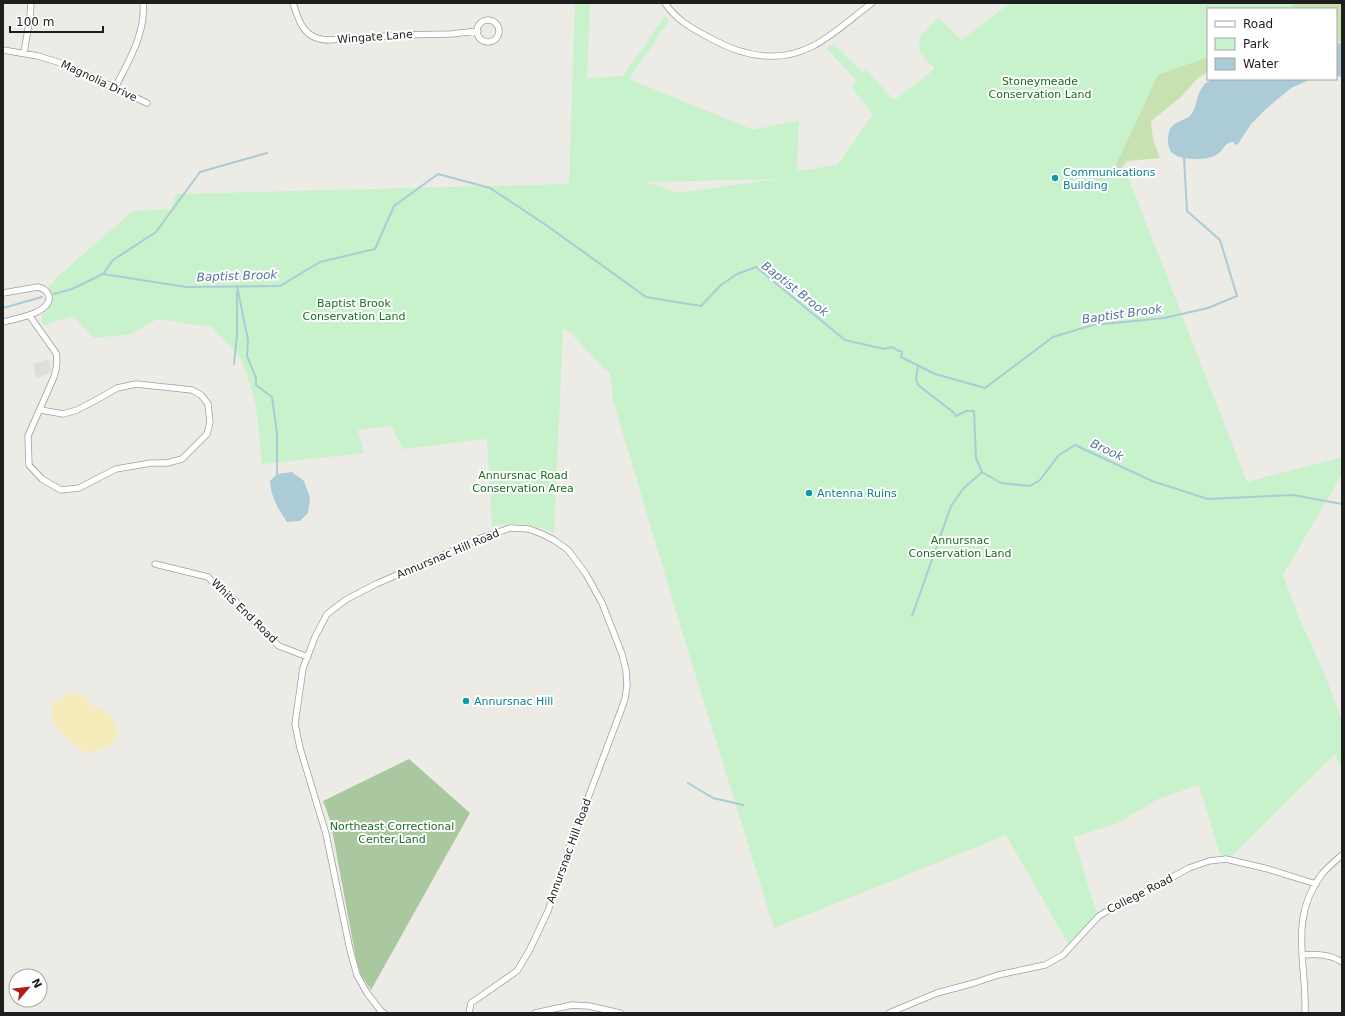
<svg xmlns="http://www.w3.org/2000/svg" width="1345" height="1016" font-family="'DejaVu Sans',sans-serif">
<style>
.grass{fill:#c8e1b1}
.forest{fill:#aac89f}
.sand{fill:#f5ebbb}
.park{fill:#c7f2cb;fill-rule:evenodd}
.parking{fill:#dedede}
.water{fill:#abcbd6}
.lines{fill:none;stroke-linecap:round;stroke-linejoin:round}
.stream{stroke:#abcbd6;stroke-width:2}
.minor-casing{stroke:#9f9f9f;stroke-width:7}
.minor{stroke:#fff;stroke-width:5.5}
.culture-dot{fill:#0f9aa8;stroke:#fff;stroke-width:1.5}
.labels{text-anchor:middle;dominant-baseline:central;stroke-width:4;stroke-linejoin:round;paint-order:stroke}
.street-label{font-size:11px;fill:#1e1e1e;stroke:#fff}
.park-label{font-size:11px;fill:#196e22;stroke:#fff}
.culture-label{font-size:11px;fill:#0d838f;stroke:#fff;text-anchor:start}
.water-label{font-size:12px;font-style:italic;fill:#53769a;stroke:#fff}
</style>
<rect width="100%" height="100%" fill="#edebe5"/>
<!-- grass -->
<path class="grass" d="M1176 3H1342V42L1336 41V9H1208V72L1198 78 1180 98 1151 121 1153 139 1160 158 1127 161 1115 177 1084 115Z"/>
<!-- forest -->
<path class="forest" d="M409 759 470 813 371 990 361 975 356 959 333 835 329 817 323 801Z"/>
<!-- sand -->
<path class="sand" d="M67 694H82L92 706 104 711 113 718 117 727 118 735 110 745 87 754 61 732 52 719V706Z"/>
<!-- park -->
<path class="park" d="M575 3H590L587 78 623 76 665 16 669 21 629 79 753 130 799 120 797 171 837 165 873 115 852 88 856 80 826 48 833 44 862 72 866 70 894 100 935 69 920 53 919 38 938 17 961 40 1010 3H1292V9H1208V57L1158 75 1114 169H1125L1247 482 1342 457V474L1283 575 1300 620 1322 668 1342 720V771L1335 754 1233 855H1220L1199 785 1158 799 1116 824 1073 837 1097 914 1069 945 1006 835 774 928 681 628 613 400 610 372 605 370 572 334 563 328 554 533C534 524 513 521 492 527L487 439 403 449 391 426 358 430 364 453 262 464 256 405 242 360 212 327 157 319 131 334 94 338 73 316 43 325 41 315C52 309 55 298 48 288L56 278 133 211 171 209 176 194 569 184ZM777 179 679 193 646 182Z"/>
<!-- parking -->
<path class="parking" d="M48 359 51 369 50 373 36 378 33 364Z"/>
<!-- water -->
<path class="water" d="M1336 43H1342V76L1336 77Z
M1214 79H1311L1291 88 1267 108 1251 124 1238 144 1236 145 1233 142C1225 142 1224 149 1219 153 1210 160 1195 160 1183 158 1180 157 1175 155 1172 153 1166 147 1167 130 1173 125 1178 121 1185 120 1190 116 1198 108 1196 91 1206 83 1208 81 1212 80 1214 79Z
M292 472 304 481 310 498 308 513 300 521 287 522C278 509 271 497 270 481L277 474Z"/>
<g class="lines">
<!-- stream -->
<path class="stream" d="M103 274 113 260 156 232 200 172 267 153
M237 286 248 340 247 356 256 378V385L272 397 277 433V474
M54 294 72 289 103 274 186 287 280 286 320 262 375 249 394 206 438 174 490 188 546 225 646 297 701 306 721 285 737 274 756 267 845 340 884 349 892 347 897 350 902 352 901 357 935 374 985 388 1053 337 1093 325 1164 318 1208 308 1237 296 1220 240 1187 211 1184 158
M3 308 42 297
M234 364 237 335V292
M918 365 916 379 918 385 953 412 956 416 966 411H974L976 458 982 472 1001 483 1030 486 1040 480 1059 455 1075 445 1152 481 1208 499 1293 495 1342 504
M912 616 951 506 963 489 982 472
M688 783 713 798 743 805"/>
<defs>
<path id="minor" d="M293 3C299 23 305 40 329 40L400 35 451 34 478 31
M665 3C676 20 693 29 710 38 742 56 778 64 813 46 834 35 853 17 872 3
M477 31a11 11 0 1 1 22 0a11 11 0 1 1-22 0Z
M3 50 38 56 64 64 147 103
M24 53 30 17 31 3
M115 88C128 62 146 33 143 3
M3 293 38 287C43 288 47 290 49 296 52 313 15 319 3 322
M29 315 56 353C58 362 57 368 54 377L28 436 29 465 42 479 61 490 79 488 116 469 151 463H167L182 459 207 434 210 422 208 404 201 395 192 390 136 384 117 388 98 399 77 410 63 414 41 410
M155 564 208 577 219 589 230 596 242 607 253 621 279 646 308 657
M1302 955C1316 954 1330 954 1342 962
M384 1013 381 1011 367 993 357 975 350 950 326 834 300 748 295 724 303 668 315 637 327 614 347 599 376 584 450 552 475 540 510 528 529 529 542 534 554 540 568 550 586 574 602 603 622 654 626 670 627 686 625 699 620 713 568 851 548 911 529 951 517 971 471 1003 469 1013
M535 1013 572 1005 589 1006 620 1013
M889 1013 937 993 974 983 998 975 1045 965 1063 955 1099 916 1122 902 1136 897 1189 868 1209 861 1226 859 1268 869 1316 884
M1305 1013C1307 963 1288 919 1322 874 1328 867 1335 861 1342 855"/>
</defs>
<!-- minor casing -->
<use href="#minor" class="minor-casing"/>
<!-- minor -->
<use href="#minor" class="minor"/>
</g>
<!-- markers -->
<g class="culture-dot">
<circle cx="1055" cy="178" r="4"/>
<circle cx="809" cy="493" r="4"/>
<circle cx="466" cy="701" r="4"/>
</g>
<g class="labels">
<!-- street labels -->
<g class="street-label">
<text transform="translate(375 37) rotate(-4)">Wingate Lane</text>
<text transform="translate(99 81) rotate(25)">Magnolia Drive</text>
<text transform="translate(448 554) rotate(-23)">Annursnac Hill Road</text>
<text transform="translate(244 611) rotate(44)">Whits End Road</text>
<text transform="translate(569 851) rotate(-70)">Annursnac Hill Road</text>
<text transform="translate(1140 894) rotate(-27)">College Road</text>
</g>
<!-- park labels -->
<g class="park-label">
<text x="1040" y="81">Stoneymeade<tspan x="1040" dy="13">Conservation Land</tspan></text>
<text x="354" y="303">Baptist Brook<tspan x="354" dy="13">Conservation Land</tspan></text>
<text x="523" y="475">Annursnac Road<tspan x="523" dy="13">Conservation Area</tspan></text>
<text x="960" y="540">Annursnac<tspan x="960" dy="13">Conservation Land</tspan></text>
<text x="392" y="826">Northeast Correctional<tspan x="392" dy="13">Center Land</tspan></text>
</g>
<!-- culture labels -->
<g class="culture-label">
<text x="1063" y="172">Communications<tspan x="1063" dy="13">Building</tspan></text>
<text x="817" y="493">Antenna Ruins</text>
<text x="474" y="701">Annursnac Hill</text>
</g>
<!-- water labels -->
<g class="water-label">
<text transform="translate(237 276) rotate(-2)">Baptist Brook</text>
<text transform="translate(795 289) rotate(38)">Baptist Brook</text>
<text transform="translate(1122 314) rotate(-8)">Baptist Brook</text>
<text transform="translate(1107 450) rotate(25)">Brook</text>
</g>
</g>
<!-- border -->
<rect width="1345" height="1016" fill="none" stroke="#1e1e1e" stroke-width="8"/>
<!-- legend -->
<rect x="1207" y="8" width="130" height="72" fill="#ffffff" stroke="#a5a5a5"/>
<rect x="1215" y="21" width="20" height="6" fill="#ffffff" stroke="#a5a5a5"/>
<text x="1243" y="28" font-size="12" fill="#1e1e1e">Road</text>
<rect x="1215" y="38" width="20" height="12" fill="#c7f2cb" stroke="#a5a5a5"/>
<text x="1243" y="48" font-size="12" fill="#1e1e1e">Park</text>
<rect x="1215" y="58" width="20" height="12" fill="#abcbd6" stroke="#a5a5a5"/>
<text x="1243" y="68" font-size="12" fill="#1e1e1e">Water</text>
<!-- north arrow -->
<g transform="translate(28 988) rotate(62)"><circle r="19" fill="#ffffff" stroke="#a5a5a5"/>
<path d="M0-3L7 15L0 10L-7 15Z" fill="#b21b19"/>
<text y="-6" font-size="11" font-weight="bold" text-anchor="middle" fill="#1e1e1e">N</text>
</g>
<!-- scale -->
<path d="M10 26v6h93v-6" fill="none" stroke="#1e1e1e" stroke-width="2"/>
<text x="16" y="26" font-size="12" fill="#1e1e1e" stroke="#ffffff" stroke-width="3" paint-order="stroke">100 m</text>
</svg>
